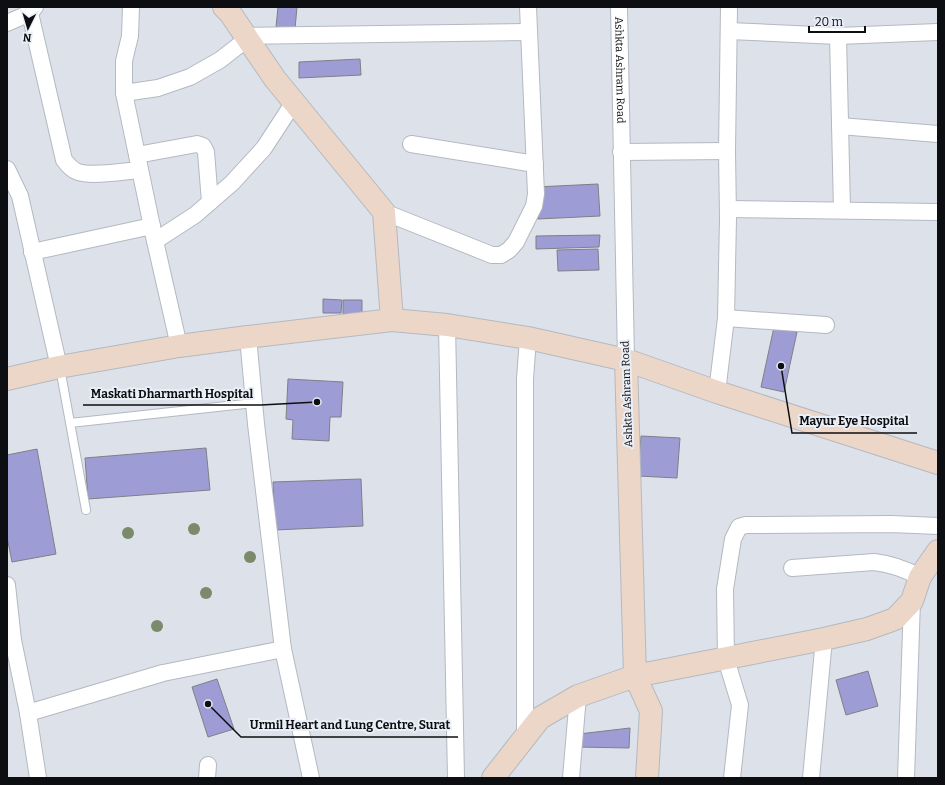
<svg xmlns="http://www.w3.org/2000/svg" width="945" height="785" font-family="Bitter,serif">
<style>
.building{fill:#9e9cd5;stroke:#7f7f87}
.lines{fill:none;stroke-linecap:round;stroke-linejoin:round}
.lane-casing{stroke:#b4b9c0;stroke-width:10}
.street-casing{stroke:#b4b9c0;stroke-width:18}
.secondary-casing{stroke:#b4b9c0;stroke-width:24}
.lane{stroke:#fff;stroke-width:8}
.street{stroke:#fff;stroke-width:16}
.secondary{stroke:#ecd6c8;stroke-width:22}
.tree{fill:#7b8a6a}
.labels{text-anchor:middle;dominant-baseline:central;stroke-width:4;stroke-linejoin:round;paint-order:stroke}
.street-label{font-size:11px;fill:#0d0e11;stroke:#eaeff7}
.leader{fill:none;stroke:#0d0e11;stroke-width:1.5}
.callout-dot{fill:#0d0e11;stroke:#eaeff7;stroke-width:1.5}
.callout-label{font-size:12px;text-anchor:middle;font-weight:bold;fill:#0d0e11;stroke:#eaeff7;stroke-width:4;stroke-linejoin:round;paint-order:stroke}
</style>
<rect width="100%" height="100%" fill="#dde2ea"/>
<!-- building -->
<path class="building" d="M278 7H297L295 29 276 27Z
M360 59 361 75 299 78V62Z
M598 184 600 216 538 219 536 187Z
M600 235 599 247 536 249V236Z
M598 249 599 270 558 271 557 250Z
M323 299 342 300 341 313H323Z
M343 300H362V314H343Z
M774 327 797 332 784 392 761 387Z
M288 379 343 382 341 417H330L329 441 292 439 293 420 286 419Z
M641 436 680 438 677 478 638 476Z
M206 448 210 490 88 499 85 458Z
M37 449 56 554 12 562 7 537V455Z
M361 479 363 526 275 530 273 482Z
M868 671 878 706 846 715 836 680Z
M217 679 234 729 208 737 192 687Z
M630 728 629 748 578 747 579 734Z"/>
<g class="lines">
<defs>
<path id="lane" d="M60 368 86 510
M70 423 254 403"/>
<g id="street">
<path d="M131 7 130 36 124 61V93L155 241 179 346"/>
<path id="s1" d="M619 7 626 360"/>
<path d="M30 13 64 160C68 165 72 170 78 172 93 177 124 171 140 170"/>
<path d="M7 23 30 13 35 7"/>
<path d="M729 31 838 36 938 32"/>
<path d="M245 36 529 32"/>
<path d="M838 36 842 210"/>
<path d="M124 93 158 88 190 77 220 60 247 39"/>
<path d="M840 126 938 134"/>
<path d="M411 144 535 164"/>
<path d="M621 152 727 151"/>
<path d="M137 155 197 144 203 146 206 152 210 202"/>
<path d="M7 169 20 196 59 367"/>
<path d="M728 209 938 212"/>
<path d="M384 212 492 255H501L509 250 516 242 534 206 536 194 528 7"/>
<path d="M155 241 195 215 232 183 264 148 294 102"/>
<path d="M32 252 152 226"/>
<path d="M726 318 826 325"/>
<path d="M447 325 456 778"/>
<path d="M248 337 256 424 283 649 311 778"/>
<path d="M717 392 726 318 728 218 727 151 729 7"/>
<path d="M792 568 874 562C892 564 905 569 920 577"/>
<path d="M7 585 13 640 28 713 38 778"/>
<path d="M28 713 163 673 283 649"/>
<path d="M525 737V379L528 338"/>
<path d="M207 778 208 765"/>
<path d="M571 778 578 696"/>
<path d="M732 778 740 705 726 659 725 589 733 539 739 527 746 525 891 524 938 526"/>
<path d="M811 778 824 639"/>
<path d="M906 778 912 601"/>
</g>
<path id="secondary" d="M224 7 230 13 275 79 384 212 392 320
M626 360 635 676 651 711 647 778
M7 379 59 367 179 346 248 337 392 320 447 325 528 338 626 360 717 392 938 463
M493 778 540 718 578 696 635 676 824 639 867 629 895 619 912 601 920 577 938 551"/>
</defs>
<!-- lane casing -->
<use href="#lane" class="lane-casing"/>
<!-- street casing -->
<use href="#street" class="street-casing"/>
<!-- secondary casing -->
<use href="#secondary" class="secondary-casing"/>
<!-- lane -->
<use href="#lane" class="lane"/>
<!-- street -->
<use href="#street" class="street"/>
<!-- secondary -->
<use href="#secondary" class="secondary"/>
</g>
<!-- trees -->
<g class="tree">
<circle cx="194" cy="529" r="6"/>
<circle cx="128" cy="533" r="6"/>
<circle cx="250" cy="557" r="6"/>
<circle cx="206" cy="593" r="6"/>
<circle cx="157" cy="626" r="6"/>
</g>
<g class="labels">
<!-- street labels -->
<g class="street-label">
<text stroke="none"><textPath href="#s1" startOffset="63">Ashkta Ashram Road</textPath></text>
<text transform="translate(627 394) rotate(-92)">Ashkta Ashram Road</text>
</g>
</g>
<!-- callouts -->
<path class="leader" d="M317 402L261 405H83M781 366L792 433H917M208 704L241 737H458"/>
<g class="callout-dot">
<circle cx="317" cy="402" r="4"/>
<circle cx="781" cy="366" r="4"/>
<circle cx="208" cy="704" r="4"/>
</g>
<g class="callout-label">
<text x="172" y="398">Maskati Dharmarth Hospital</text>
<text x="854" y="425">Mayur Eye Hospital</text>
<text x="350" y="729">Urmil Heart and Lung Centre, Surat</text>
</g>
<!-- border -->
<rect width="945" height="785" fill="none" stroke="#0d0e11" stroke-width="16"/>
<!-- north arrow -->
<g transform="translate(28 28) rotate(185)" stroke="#eaeff7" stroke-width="3" paint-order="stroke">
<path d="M0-3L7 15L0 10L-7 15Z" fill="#0d0e11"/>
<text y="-6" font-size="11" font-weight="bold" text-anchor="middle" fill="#0d0e11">N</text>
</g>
<!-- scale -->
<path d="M809 26v6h56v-6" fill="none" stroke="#0d0e11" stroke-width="2"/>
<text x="815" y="26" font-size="12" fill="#0d0e11" stroke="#eaeff7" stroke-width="3" paint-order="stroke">20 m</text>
</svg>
